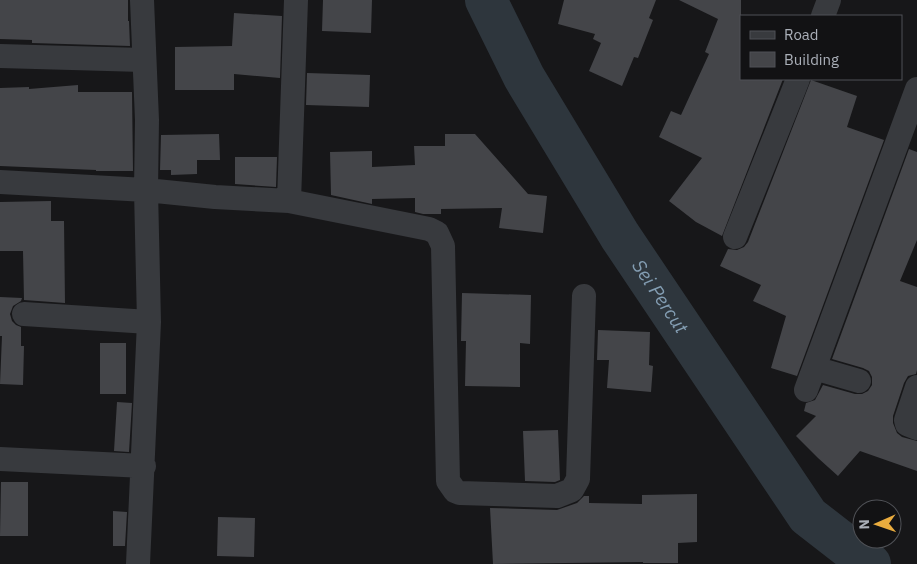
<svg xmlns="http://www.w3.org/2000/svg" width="917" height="564" font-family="'IBM Plex Sans',sans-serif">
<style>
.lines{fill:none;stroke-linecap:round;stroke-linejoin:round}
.river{stroke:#2e363d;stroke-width:42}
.building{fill:#444549}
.street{stroke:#383a3e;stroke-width:24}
.labels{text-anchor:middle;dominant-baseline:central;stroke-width:4;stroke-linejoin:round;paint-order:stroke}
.water-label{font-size:19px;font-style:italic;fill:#839db2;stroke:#121214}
</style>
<rect width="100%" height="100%" fill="#171719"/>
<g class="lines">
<!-- river -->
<path class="river" id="s1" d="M486 0 524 77 620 236 808 516 870 564"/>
</g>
<!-- building -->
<path class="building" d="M0 0H128V21H129L130 46 32 43V40L0 39Z
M323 0H372L371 33 322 31Z
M564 0H656L649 18 653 20 638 58 634 57 622 86 589 71 601 43 593 39 595 34 558 24Z
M679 0H741V79H783L722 236 696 222 669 201 702 158 659 137 671 111 681 115 709 54 705 52 718 19Z
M234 13 282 16 280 78 234 74V90H175V47L232 46Z
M307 73 370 75 369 107 306 105Z
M811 80 857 96 847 127 884 140 797 376 771 368 786 316 753 301 761 285 720 266 728 249 737 250 744 247 748 242Z
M78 85V92H132L133 171H96V170L0 166V88L29 87V89Z
M219 134 220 160H197V174L171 175V170H160L161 135Z
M445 134H475L528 194 547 196 543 233 499 228 502 208 441 209V214H423L415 212V198L372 199V204L331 195 330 152 372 151V167L415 165 414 146H445Z
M909 149 917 152V240L900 281 917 287V370L916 374 908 376 904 383 893 416V423L897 433 902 437 917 441V471L860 451 838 476 818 458 796 436 816 416 804 411 806 403 815 400 823 385 855 394H862L868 391 872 385V377L869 371 863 368 832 359Z
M235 157H277L276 187 235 184Z
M51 201V221H64L65 303 24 300 23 251H0V202Z
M462 293 531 295 530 344 520 343V387L465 386 466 341H461Z
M0 297 22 298 21 301 13 306 10 314 12 321 16 325 21 327V346H24L23 385 0 384 2 336H0Z
M598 330 650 332 649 365 653 366 651 392 607 388 609 360H597Z
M100 343H126V394H100Z
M117 402 132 403 129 452 114 451Z
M558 430 560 480 555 482 525 481 523 431Z
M1 482H28V536H0Z
M697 494V542L678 543V563H643V562L493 564 490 508 557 510 577 503 584 496H589V503L642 504V495Z
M113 511 127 512 125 546H113Z
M218 517 255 518 254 557 217 556Z"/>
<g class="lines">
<!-- street -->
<path class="street" d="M823 16 829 0
M0 56 143 60
M0 182 146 190 215 197 289 201 429 229 437 233 443 246 448 481 455 491 460 493 557 496 572 490 578 479 584 296
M289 201 296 0
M735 237 798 79
M24 314 149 322
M814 368 859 381
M917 387 906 420 907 424 917 428
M806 390 917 89
M0 459 144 466
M138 564 149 322 146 190 147 120 142 0"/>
</g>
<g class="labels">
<!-- water labels -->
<g class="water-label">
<text stroke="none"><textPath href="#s1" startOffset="344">Sei Percut</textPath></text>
</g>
</g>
<!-- legend -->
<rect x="740" y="15" width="162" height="65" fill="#121214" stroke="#4f5156"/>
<rect x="750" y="31" width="25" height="8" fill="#383a3e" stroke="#4f5156"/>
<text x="784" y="40" font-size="15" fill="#aaafb8">Road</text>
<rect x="750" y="52" width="25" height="15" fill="#444549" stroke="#4f5156"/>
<text x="784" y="65" font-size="15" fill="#aaafb8">Building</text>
<!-- north arrow -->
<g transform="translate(877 524) rotate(268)"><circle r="24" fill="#121214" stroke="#4f5156"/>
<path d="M0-4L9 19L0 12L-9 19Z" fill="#eaac3e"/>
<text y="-8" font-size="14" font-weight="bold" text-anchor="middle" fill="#aaafb8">N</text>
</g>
</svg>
